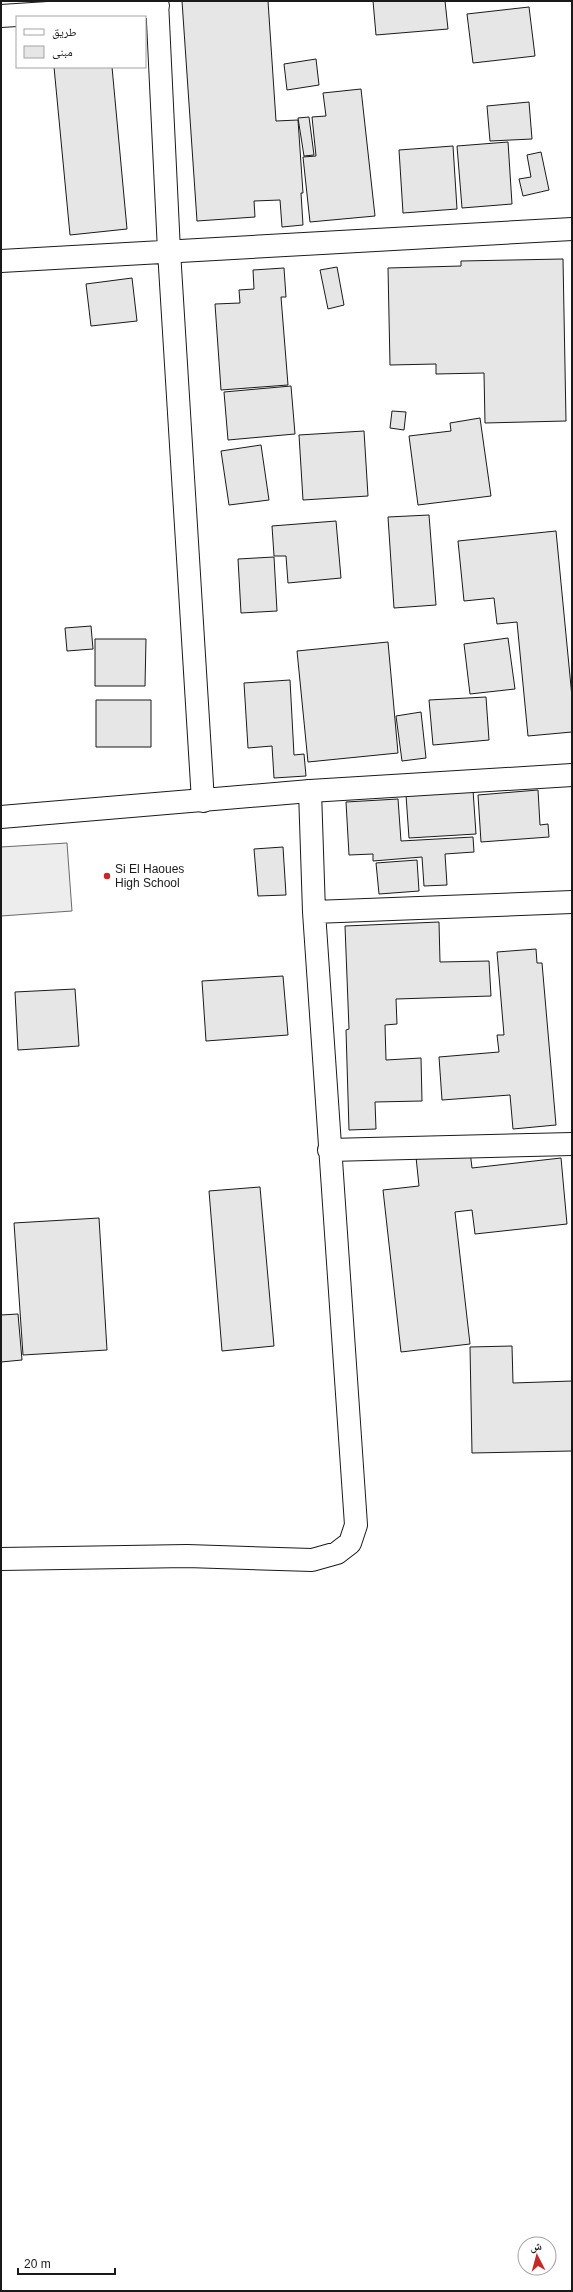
<svg xmlns="http://www.w3.org/2000/svg" width="573" height="2292" font-family="Helvetica,'Noto Naskh Arabic',sans-serif">
<style>
.built{fill:#ededed;stroke:#6a6a6a}
.building{fill:#e6e6e6;stroke:#1a1a1a}
.lines{fill:none;stroke-linecap:round;stroke-linejoin:round}
.minor-casing{stroke:#1a1a1a;stroke-width:24}
.secondary-casing{stroke:#1a1a1a;stroke-width:24}
.minor{stroke:#fff;stroke-width:22}
.secondary{stroke:#fff;stroke-width:22}
.poi-dot{fill:#c62828;stroke:#fff;stroke-width:1.5}
.labels{text-anchor:middle;dominant-baseline:central;stroke-width:3;stroke-linejoin:round;paint-order:stroke}
.poi-label{font-size:12px;fill:#1a1a1a;stroke:#fff;text-anchor:start}
</style>
<rect width="100%" height="100%" fill="#fff"/>
<!-- built -->
<path class="built" d="M67 843 72 911 1 916V847Z"/>
<!-- building -->
<path class="building" d="M182 1H268L276 121 298 120 303 193H301L303 225 282 227 280 200 254 201 255 217 197 221Z
M373 1H445L448 29 376 35Z
M529 7 535 56 473 63 467 14Z
M316 59 319 85 287 90 284 64Z
M54 67H112L127 229 70 235Z
M361 89 375 216 310 222 303 157 316 156 312 117 326 116 323 93Z
M529 102 532 139 490 141 487 106Z
M309 117 314 155 304 156 298 118Z
M508 142 512 204 462 208 457 146Z
M453 146 457 209 403 213 399 150Z
M541 152 549 190 523 196 519 179 531 177 527 155Z
M563 259 566 421 485 423 484 373 436 374V364L390 365 388 268 461 266V261Z
M337 267 344 305 328 309 320 270Z
M284 268 286 297H281L288 385 221 390 215 304 240 303 239 290 254 289 253 270Z
M132 278 137 321 91 326 86 284Z
M291 386 295 434 228 440 224 392Z
M392 411 406 412 404 430 390 428Z
M480 418 491 496 418 505 409 436 451 431 450 423Z
M364 431 368 496 303 500 299 435Z
M261 445 269 500 229 505 221 451Z
M429 515 436 605 394 608 388 517Z
M336 521 341 578 288 583 286 556H274L272 526Z
M556 531 572 697V732L528 736 517 622 497 624 494 598 464 601 458 541Z
M274 557 277 611 241 613 238 559Z
M91 626 93 649 67 651 65 628Z
M508 638 515 689 470 694 464 644Z
M95 639H146L145 686H95Z
M388 642 398 753 308 762 297 651Z
M290 680 294 755 304 754 306 776 274 778 272 746 248 748 244 683Z
M486 697 489 740 433 745 429 700Z
M96 700H151V747H96Z
M421 712 426 758 402 761 396 716Z
M473 790 476 834 409 838 406 795Z
M538 790 540 825 548 824 549 837 481 842 478 795Z
M398 799 401 841 473 837 474 852 445 854 447 885 424 886 422 857 373 861V854L349 855 346 802Z
M283 847 286 895 258 896 254 849Z
M417 860 419 891 379 894 376 863Z
M439 922 440 962 489 961 491 996 396 999 397 1024 385 1025 386 1060 421 1058 422 1101 375 1102 376 1129 349 1130 346 1030 349 1029 345 926Z
M536 949 537 963H542L556 1125 513 1129 510 1095 442 1100 439 1057 499 1052 497 1035H504L497 952Z
M283 976 288 1035 206 1041 202 981Z
M75 989 79 1046 18 1050 15 992Z
M470 1151 472 1168 561 1158 567 1224 475 1234 472 1210 455 1212 470 1344 401 1352 383 1190 419 1186 416 1157Z
M260 1187 274 1346 222 1351 209 1191Z
M99 1218 107 1350 23 1355 14 1223Z
M18 1314 22 1360 1 1362V1315Z
M512 1346 513 1383 572 1381V1451L472 1453 470 1347Z"/>
<g class="lines">
<defs>
<path id="minor" d="M157 1 169 251 203 801
M1 16 158 6
M1 261 572 229
M314 912 572 902
M329 1150 572 1144
M1 1559 187 1556 312 1560 337 1553 350 1543 356 1525 314 912 310 791"/>
<path id="secondary" d="M1 817 310 791 572 775"/>
</defs>
<!-- minor casing -->
<use href="#minor" class="minor-casing"/>
<!-- secondary casing -->
<use href="#secondary" class="secondary-casing"/>
<!-- minor -->
<use href="#minor" class="minor"/>
<!-- secondary -->
<use href="#secondary" class="secondary"/>
</g>
<!-- markers -->
<circle class="poi-dot" cx="107" cy="876" r="4"/>
<g class="labels">
<!-- poi labels -->
<g class="poi-label">
<text x="115" y="869">Si El Haoues<tspan x="115" dy="14">High School</tspan></text>
</g>
</g>
<!-- border -->
<rect width="573" height="2292" fill="none" stroke="#1a1a1a" stroke-width="4"/>
<!-- legend -->
<rect x="16" y="16" width="130" height="52" fill="#ffffff" stroke="#a3a3a3"/>
<rect x="24" y="29" width="20" height="6" fill="#ffffff" stroke="#a3a3a3"/>
<text x="52" y="36" font-size="12" fill="#1a1a1a">طريق</text>
<rect x="24" y="46" width="20" height="12" fill="#e6e6e6" stroke="#a3a3a3"/>
<text x="52" y="56" font-size="12" fill="#1a1a1a">مبنى</text>
<!-- north arrow -->
<g transform="translate(537 2256) rotate(354)"><circle r="19" fill="#ffffff" stroke="#a3a3a3"/>
<path d="M0-3L7 15L0 10L-7 15Z" fill="#c62828"/>
<text y="-6" font-size="11" font-weight="bold" text-anchor="middle" fill="#1a1a1a">ش</text>
</g>
<!-- scale -->
<path d="M18 2268v6h97v-6" fill="none" stroke="#1a1a1a" stroke-width="2"/>
<text x="24" y="2268" font-size="12" fill="#1a1a1a" stroke="#ffffff" stroke-width="3" paint-order="stroke">20 m</text>
</svg>
